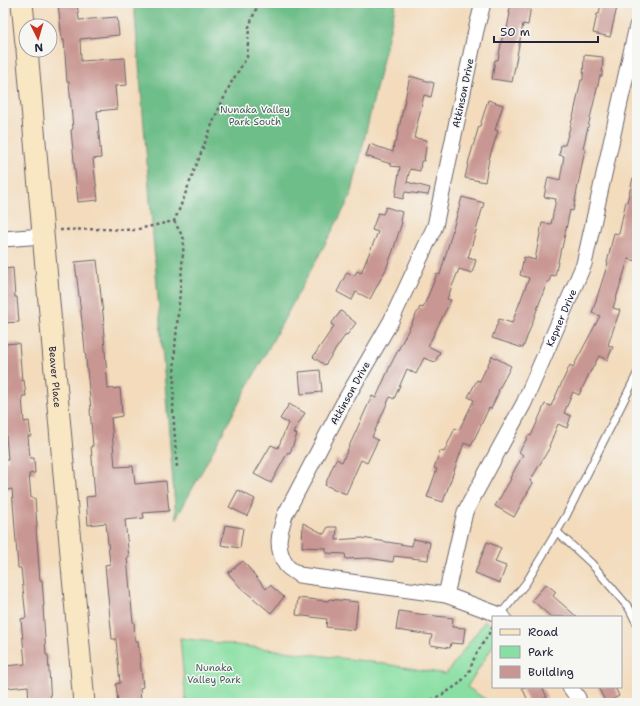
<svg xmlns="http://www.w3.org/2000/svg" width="640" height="706" font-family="'Shantell Sans',sans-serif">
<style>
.green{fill:#89dfa3;stroke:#56806f}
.forest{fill:#6ebe89;stroke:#487062}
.building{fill:#c99793}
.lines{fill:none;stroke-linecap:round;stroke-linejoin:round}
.lane-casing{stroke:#6b6368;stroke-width:9}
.street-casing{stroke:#6b6368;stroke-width:17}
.secondary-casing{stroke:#6b6368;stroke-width:23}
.path{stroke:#6b6368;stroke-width:2.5;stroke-dasharray:3 3;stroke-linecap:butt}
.lane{stroke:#fff;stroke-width:7}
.street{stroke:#fff;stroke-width:15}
.secondary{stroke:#f9e7c3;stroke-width:21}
.labels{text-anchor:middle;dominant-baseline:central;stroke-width:3;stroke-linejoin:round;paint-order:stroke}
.street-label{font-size:10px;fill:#22223b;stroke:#f6f6f2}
.park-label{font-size:10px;fill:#415b5a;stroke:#f6f6f2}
</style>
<rect width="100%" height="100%" fill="#f6f6f2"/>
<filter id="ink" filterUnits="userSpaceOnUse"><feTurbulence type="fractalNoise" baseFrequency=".025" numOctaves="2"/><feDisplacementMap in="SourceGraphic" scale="8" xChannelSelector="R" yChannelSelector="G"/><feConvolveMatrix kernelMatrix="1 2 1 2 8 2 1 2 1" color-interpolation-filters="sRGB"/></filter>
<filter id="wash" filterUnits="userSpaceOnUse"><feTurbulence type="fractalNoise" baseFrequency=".012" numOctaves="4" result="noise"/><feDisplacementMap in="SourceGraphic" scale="16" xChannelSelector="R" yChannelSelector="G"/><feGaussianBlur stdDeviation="0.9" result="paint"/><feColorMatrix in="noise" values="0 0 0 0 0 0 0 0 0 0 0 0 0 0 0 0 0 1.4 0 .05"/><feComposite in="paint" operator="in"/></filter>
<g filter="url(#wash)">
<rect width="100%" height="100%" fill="#f3dbbc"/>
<!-- green -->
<path class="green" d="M485 621 493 626V646L467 687 491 703H186L180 638 372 662 446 674Z"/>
<!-- forest -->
<path class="forest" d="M134 3H396L351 196 176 519Z"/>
<g id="blocks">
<!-- building -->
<path class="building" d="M58 3H77L79 20 117 17 119 35 80 39 81 61 125 58 127 85 115 86 117 109 97 111 101 158 93 159 98 200 78 202 71 130 73 129 69 82H67L64 40H62Z
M511 3H530V5H531L528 25 523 24 512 82 492 79 495 60H498L503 34H506L510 13H509Z
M601 3H618L610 37 593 33 597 14H599Z
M584 55 603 57 602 76H600L583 148 585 149 573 211 570 210 562 248H561L555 276 551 275 549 282H547L523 348 492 338 499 319 512 323 529 278 520 275 524 257 535 260 542 223 551 224 556 199 544 197 548 177 560 180 564 156 559 155 561 145H565L574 113 581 80H583Z
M410 76 434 83 431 97 424 95 414 138 427 140 424 161H421L420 171 410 169 407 182 430 188 428 195 405 192 403 199 395 197 400 167 391 166V164L366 156 370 144 393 152 394 142H396Z
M488 100 503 105 495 130 498 131 489 159 485 182 465 178 469 160 479 126H480Z
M633 178 637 179V261L628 259 624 273 613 308 620 310 608 345 613 347 607 360 599 356 591 371V370L579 395 573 392 564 413 571 416 567 428 558 424 549 446 550 447 530 481 533 483 514 517 495 506 511 479 510 478 523 455 519 452 529 435 531 436 545 404 551 406 570 365 573 367 600 316 592 313 608 263H607L614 233 619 234 626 201 627 202Z
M462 197 484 203 468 258 476 260 472 273 459 269 447 299 451 300 428 346 440 352 435 362 424 358 416 374 407 369 394 399 390 397 372 437 378 440 367 463 361 460 346 494 325 485 336 459 342 462 372 396 376 398 390 366 420 307 423 308 437 274 440 275Z
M386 207 402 212 400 221 402 222 393 251 386 269 370 299 356 292 352 300 337 292 347 272 354 276 357 271 361 273 378 232 372 230 378 213 383 214Z
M97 260 104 323 103 324 108 389 120 388 121 399 122 416 111 418 115 467 133 466 135 484 166 481 169 511 143 513 144 518 125 520 129 558H127L133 622H134L135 641H138L143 687 140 688 141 703H118L116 684 120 683 116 639H112L105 565 110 564 106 523 88 525 86 497 95 496 91 446H93L90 409H91L83 330 78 288 75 262Z
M13 268 15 297H17L19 322 3 323V269Z
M341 311 356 323 347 335 346 334 325 365 313 357 334 326 331 324Z
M19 343 22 381 24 380 26 396H22L24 422 29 421 31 436H28L30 458H34L35 473 29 474 31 498H35L37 526 36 527 40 580H42L44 606H43L46 655H48L51 703H29L28 686 7 688 6 666 25 664 21 619 26 618 21 568H18L12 489 7 490 4 460H8L4 412H3V344Z
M492 356 511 366 498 391H499L491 409 489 408 471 446 464 443 443 502 427 497 437 469 434 468 440 451 444 452 455 428 459 430 474 400 468 397 477 380 480 381Z
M320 370 322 392 301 394 299 372Z
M289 404 305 413 293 433 297 434 290 453 288 452 271 483 254 474 271 445 278 448 288 423 280 419Z
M238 490 255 499 247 516 229 507Z
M303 523 324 534 328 527H337L336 540 362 538 412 546 413 539 430 542 428 560 394 556 393 562 368 558 346 559 345 554 326 553V548L302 547Z
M225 525 243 528 240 548 221 545Z
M487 542 501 548 495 562 506 566 500 583 475 573Z
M243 561 266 589 270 585 284 597 271 613 240 587 228 573Z
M546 584 556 592 553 596 577 617H551L532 600Z
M298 598 328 601 329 599 358 602 355 630 326 627 327 619 296 615Z
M399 611 419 614 453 618 452 627 465 628 463 644 451 643 450 648 430 645 432 635 396 630Z
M522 687H542L547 697 535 703H529Z
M598 687H615L619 696 606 703Z"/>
</g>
</g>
<g filter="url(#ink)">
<use href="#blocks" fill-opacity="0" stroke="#6b6368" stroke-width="1"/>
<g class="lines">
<defs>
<path id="lane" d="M556 531 591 563 629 608 637 624
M500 615 526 583 566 516 637 374"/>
<g id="street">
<path d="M483 3 476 30 435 226 391 321 343 404 285 515C279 534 275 547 286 565 289 569 295 572 299 575L446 595 500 615 503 617"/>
<path d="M3 239 43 236"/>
<path id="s1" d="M446 595 465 512 524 403 584 264 637 26"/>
<path d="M570 687 578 698 579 703"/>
</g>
<g id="secondary">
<path d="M22 3 26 44"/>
<path id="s2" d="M27 50 84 703"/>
</g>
</defs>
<!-- lane casing -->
<use href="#lane" class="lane-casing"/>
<!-- street casing -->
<use href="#street" class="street-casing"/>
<!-- secondary casing -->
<use href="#secondary" class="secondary-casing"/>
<!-- path -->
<path class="path" d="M174 221 184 239 181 280 175 348 173 410 177 468
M60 230 102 229 134 230 174 221 179 210 215 117 231 83 247 57 249 27 255 11 260 3
M426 703 429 701 447 692 460 683 469 672 475 656 493 627"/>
<!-- lane -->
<use href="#lane" class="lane"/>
<!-- street -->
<use href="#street" class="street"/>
<!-- secondary -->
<use href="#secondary" class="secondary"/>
</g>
</g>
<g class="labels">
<!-- street labels -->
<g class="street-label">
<text transform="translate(463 93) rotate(-78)">Atkinson Drive</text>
<text stroke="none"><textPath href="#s1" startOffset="302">Kepner Drive</textPath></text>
<text stroke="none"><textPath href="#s2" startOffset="328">Beaver Place</textPath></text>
<text transform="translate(350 393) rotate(-61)">Atkinson Drive</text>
</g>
<!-- park labels -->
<g class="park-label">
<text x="255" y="109">Nunaka Valley<tspan x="255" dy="12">Park South</tspan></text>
<text x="214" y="667">Nunaka<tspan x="214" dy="12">Valley Park</tspan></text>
</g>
</g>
<!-- margin -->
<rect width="640" height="706" fill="none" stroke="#f6f6f2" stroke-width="16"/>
<!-- legend -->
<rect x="492" y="616" width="130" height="72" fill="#f6f6f2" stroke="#a1a1a9"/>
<rect x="500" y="629" width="20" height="6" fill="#f9e7c3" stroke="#a1a1a9"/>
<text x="528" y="636" font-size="12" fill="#22223b">Road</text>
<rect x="500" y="646" width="20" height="12" fill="#89dfa3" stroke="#a1a1a9"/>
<text x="528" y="656" font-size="12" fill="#22223b">Park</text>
<rect x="500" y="666" width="20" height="12" fill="#c99793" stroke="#a1a1a9"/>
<text x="528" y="676" font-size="12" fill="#22223b">Building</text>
<!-- north arrow -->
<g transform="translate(38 38) rotate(175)"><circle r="19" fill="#f6f6f2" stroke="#a1a1a9"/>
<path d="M0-3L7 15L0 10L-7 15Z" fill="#c8321e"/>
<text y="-6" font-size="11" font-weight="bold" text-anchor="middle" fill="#22223b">N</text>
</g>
<!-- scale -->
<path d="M494 36v6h104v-6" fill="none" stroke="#22223b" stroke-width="2"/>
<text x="500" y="36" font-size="12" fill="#22223b" stroke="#f6f6f2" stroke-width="3" paint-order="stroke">50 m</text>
</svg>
